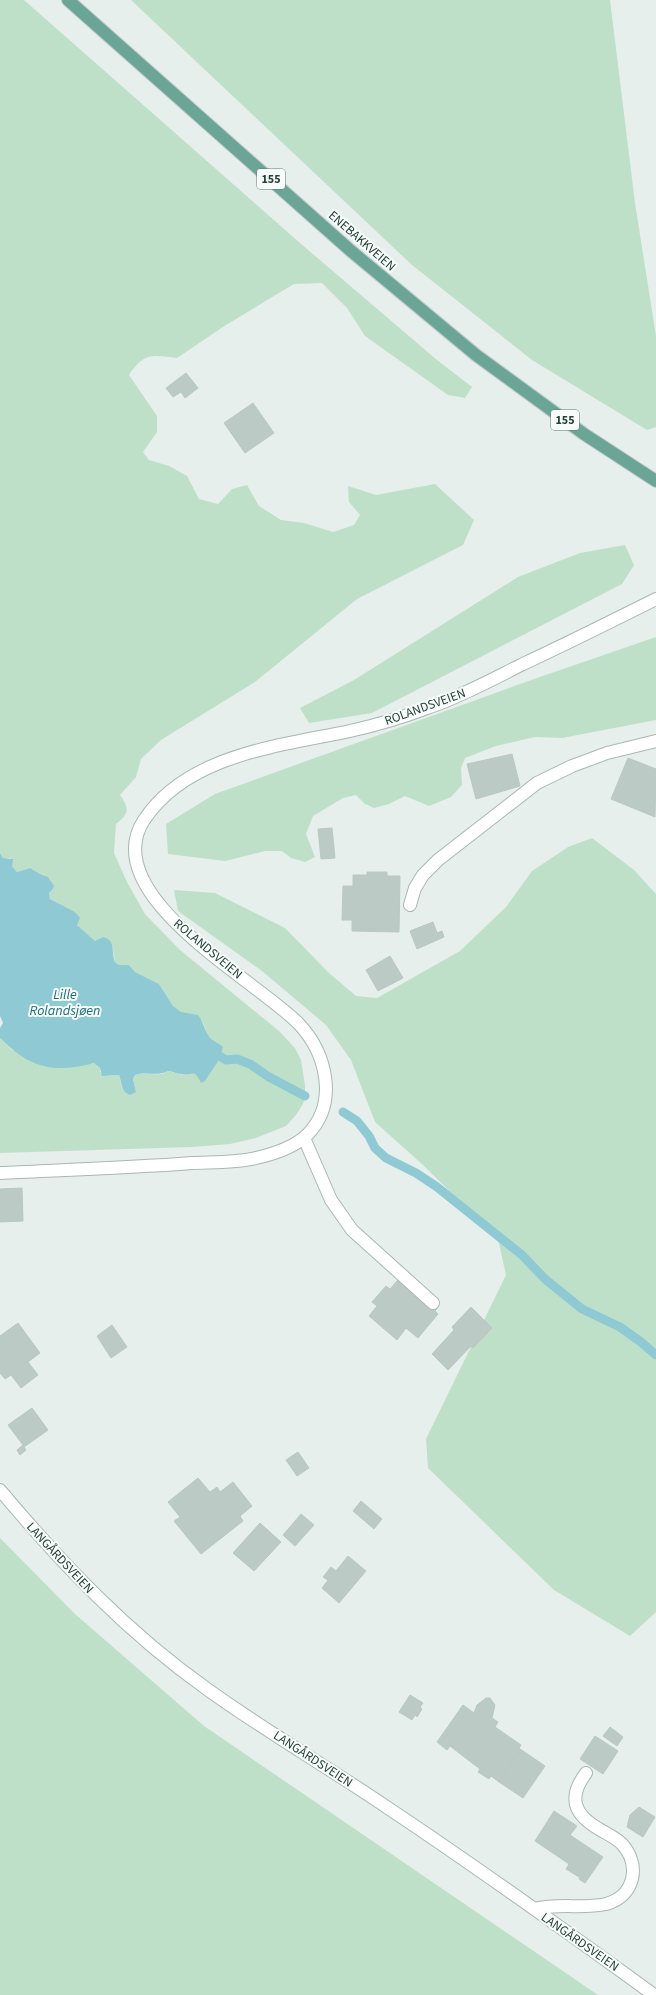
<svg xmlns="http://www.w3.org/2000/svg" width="656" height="1995" font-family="'Source Sans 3',sans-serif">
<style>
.green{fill:#bfe0c8}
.water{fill:#8ec9d4}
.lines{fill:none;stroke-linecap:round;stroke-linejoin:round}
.stream{stroke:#8ec9d4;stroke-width:9}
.building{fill:#bbcac4;stroke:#b8c9c2}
.minor-casing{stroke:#a8b8b2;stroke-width:14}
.major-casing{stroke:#c2cac8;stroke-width:14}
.minor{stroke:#fff;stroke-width:12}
.major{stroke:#6aa596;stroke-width:12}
.labels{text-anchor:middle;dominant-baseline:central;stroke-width:4;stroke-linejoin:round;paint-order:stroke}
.shield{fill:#f7fbf9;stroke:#637a73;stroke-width:1}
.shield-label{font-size:12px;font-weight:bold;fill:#24423a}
.street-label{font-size:13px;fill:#24423a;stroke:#f7fbf9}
.water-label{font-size:14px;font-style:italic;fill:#1c6f80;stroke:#f7fbf9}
</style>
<rect width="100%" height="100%" fill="#e6efeb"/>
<!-- green -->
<path class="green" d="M0 0H24L300 243 437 360 472 387 465 398 448 395 365 336 347 308 322 283 294 284 226 325 177 358C153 355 144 352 129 375L157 416V432L143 452 149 460 169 466 187 476 199 499 218 504 232 489 247 485 259 506 281 520 304 523 333 532 354 525 360 515 349 502 348 486 376 495 435 484 474 520 463 545 357 599 255 682 161 740 141 759 136 777 120 795C130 809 129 814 116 824L114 853 127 882 145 914 180 950 279 1031 295 1048 301 1060 305 1085V1096L303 1104 296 1115 286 1126 256 1138 230 1144 192 1147 0 1153V1038L12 1050 89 1064 94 1063 100 1068V1072L107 1076 119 1075 122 1088 136 1092 133 1079 135 1075C146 1071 157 1078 168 1071L183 1075 193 1073 205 1081 221 1057 223 1047 213 1042 207 1035 203 1022 181 1013 173 1006 159 984 135 972 129 965H119L115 962 113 949 103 937 95 941 77 925V922L61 905 50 899 49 893 53 889 44 875 40 874 30 868 17 872 12 866 11 858H3L0 853Z
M131 0H610L635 203 656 336V427L647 430 532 360 412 265Z
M625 545 634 565 622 584 372 713 309 723 300 708 354 680 518 577 580 553Z
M656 637V720L562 738 535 737 496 746 465 758 461 768 462 785 451 797 429 806 405 796 389 804 374 808 365 804 356 795 343 798 313 816 306 834 315 857 305 862 291 858 282 851H265L225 861 168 854 166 824 215 794 534 679Z
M592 838 634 870 656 894V1612L630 1636 554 1590 428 1468 426 1439 506 1275 498 1239 423 1165 375 1122 351 1060 326 1025 262 971 178 911 174 890 215 893 285 928 329 973 356 996 377 998 460 951 506 907 532 871 568 847Z
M0 1538 75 1614 204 1726 598 1995H0Z"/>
<!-- water -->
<path class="water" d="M0 853 3 858 13 859 12 866 17 872 30 868 40 874 48 877 54 886 53 889 49 893 50 899 75 912 80 918 77 925 95 941 103 937C116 940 111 952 115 962L119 965H129L135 972 159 984 173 1006 181 1012 198 1015C203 1021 204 1029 208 1035 212 1042 218 1042 223 1047L221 1057 205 1081 201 1083C193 1067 193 1077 181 1074 176 1074 173 1071 168 1071 157 1077 146 1071 135 1075L133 1079 136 1092 130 1095C121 1092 122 1083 119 1075L102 1076 100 1068 94 1063C53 1074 30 1068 0 1038V1028L3 1023 0 1016Z"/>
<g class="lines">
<!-- stream -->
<path class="stream" d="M221 1057 226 1060 237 1059 250 1064 269 1077 305 1096
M343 1112 357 1121 369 1136 375 1148 386 1158 416 1173 437 1187 522 1255 545 1279 582 1309 620 1327 641 1342 656 1355"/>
</g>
<!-- building -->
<path class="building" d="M186 373 198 388 185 398 181 392 173 397 166 388Z
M253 403 274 433 245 453 224 423Z
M512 754 520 786 476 799 467 764Z
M628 758 656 769 655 817 611 799Z
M332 828 335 858 321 859 318 829Z
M367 872H387V876H400L399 932 352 931V920H342L343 886H353V875H367Z
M433 922 437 933 442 931 444 937 417 949 410 931Z
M390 956 403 978 378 991 366 970Z
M22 1188 23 1221 0 1222V1189Z
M398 1280 422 1301 425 1297 437 1308 435 1311 438 1314 418 1338 406 1328 397 1340 369 1316 377 1306 372 1302 386 1286 390 1289Z
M471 1307 492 1328 473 1348 471 1346 448 1370 432 1354 454 1330 452 1327Z
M18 1323 40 1353 28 1362 38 1375 21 1388 11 1375 5 1379 0 1373V1336Z
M112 1325 127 1347 111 1358 97 1336Z
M32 1408 48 1430 24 1447 26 1450 20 1455 17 1450 23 1445 8 1425Z
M298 1452 309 1468 297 1476 286 1460Z
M198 1478 210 1492 217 1487 220 1492 233 1482 252 1506 240 1516 243 1521 201 1554 174 1521 180 1517 168 1502Z
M361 1501 382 1519 374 1529 353 1511Z
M301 1514 314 1525 295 1546 283 1535Z
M260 1523 281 1542 254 1571 233 1553Z
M348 1556 366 1571 339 1603 322 1588 328 1580 323 1577 331 1567 336 1571Z
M410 1695 423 1703 420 1707 422 1709 417 1717 415 1715 412 1720 399 1712Z
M486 1698H490L495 1705 492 1718 498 1722 495 1727 521 1745 519 1748 520 1749 499 1782 491 1776 489 1779 478 1772 480 1769 450 1746 447 1750 437 1742 463 1705 474 1713 477 1705Z
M610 1727 623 1737 617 1746 603 1736Z
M595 1736 618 1751 603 1774 580 1759Z
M520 1749 545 1766 523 1798 499 1782Z
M639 1807 655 1817 643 1837 627 1827 630 1815Z
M554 1811 577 1826 570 1835 603 1857 585 1883 579 1879 583 1873 579 1877 566 1869 569 1864 535 1841Z"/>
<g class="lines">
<defs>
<path id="minor" d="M410 905 415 888 423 875 438 860 537 783 572 766 607 753 656 741
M304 1138 331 1200 352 1230 433 1303
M0 1173C64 1170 128 1168 192 1163 213 1162 236 1163 256 1158 274 1154 295 1147 308 1134 338 1103 327 1054 299 1024 259 982 95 895 144 820 188 754 280 746 350 731 377 725 404 717 430 707 462 696 493 679 523 664 568 643 612 621 656 599
M0 1490C62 1564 128 1633 207 1689 265 1731 328 1767 388 1808 478 1868 566 1931 654 1995
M534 1909C559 1903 583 1909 606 1904 635 1896 641 1865 622 1844 615 1837 607 1834 599 1829 573 1814 568 1797 586 1773"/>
<path id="major" d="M68 0 351 251 476 355 584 434 656 481"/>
</defs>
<!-- minor casing -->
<use href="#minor" class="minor-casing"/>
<!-- major casing -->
<use href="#major" class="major-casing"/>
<!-- minor -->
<use href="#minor" class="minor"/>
<!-- major -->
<use href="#major" class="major"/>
</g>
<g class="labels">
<!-- shield labels -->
<g class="shield">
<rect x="257" y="169" width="28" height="20" rx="3"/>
<rect x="551" y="410" width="28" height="20" rx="3"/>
</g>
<g class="shield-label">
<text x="271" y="179">155</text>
<text x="565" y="420">155</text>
</g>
<!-- street labels -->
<g class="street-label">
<text transform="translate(362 241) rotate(41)">ENEBAKKVEIEN</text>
<text transform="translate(425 707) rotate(-20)">ROLANDSVEIEN</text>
<text transform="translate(208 949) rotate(40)">ROLANDSVEIEN</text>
<text transform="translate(60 1558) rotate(47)">LANGÅRDSVEIEN</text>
<text transform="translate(313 1759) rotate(33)">LANGÅRDSVEIEN</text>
<text transform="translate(580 1942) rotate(35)">LANGÅRDSVEIEN</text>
</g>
<!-- water labels -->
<g class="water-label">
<text x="65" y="995">Lille<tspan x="65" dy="16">Rolandsjøen</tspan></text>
</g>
</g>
</svg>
